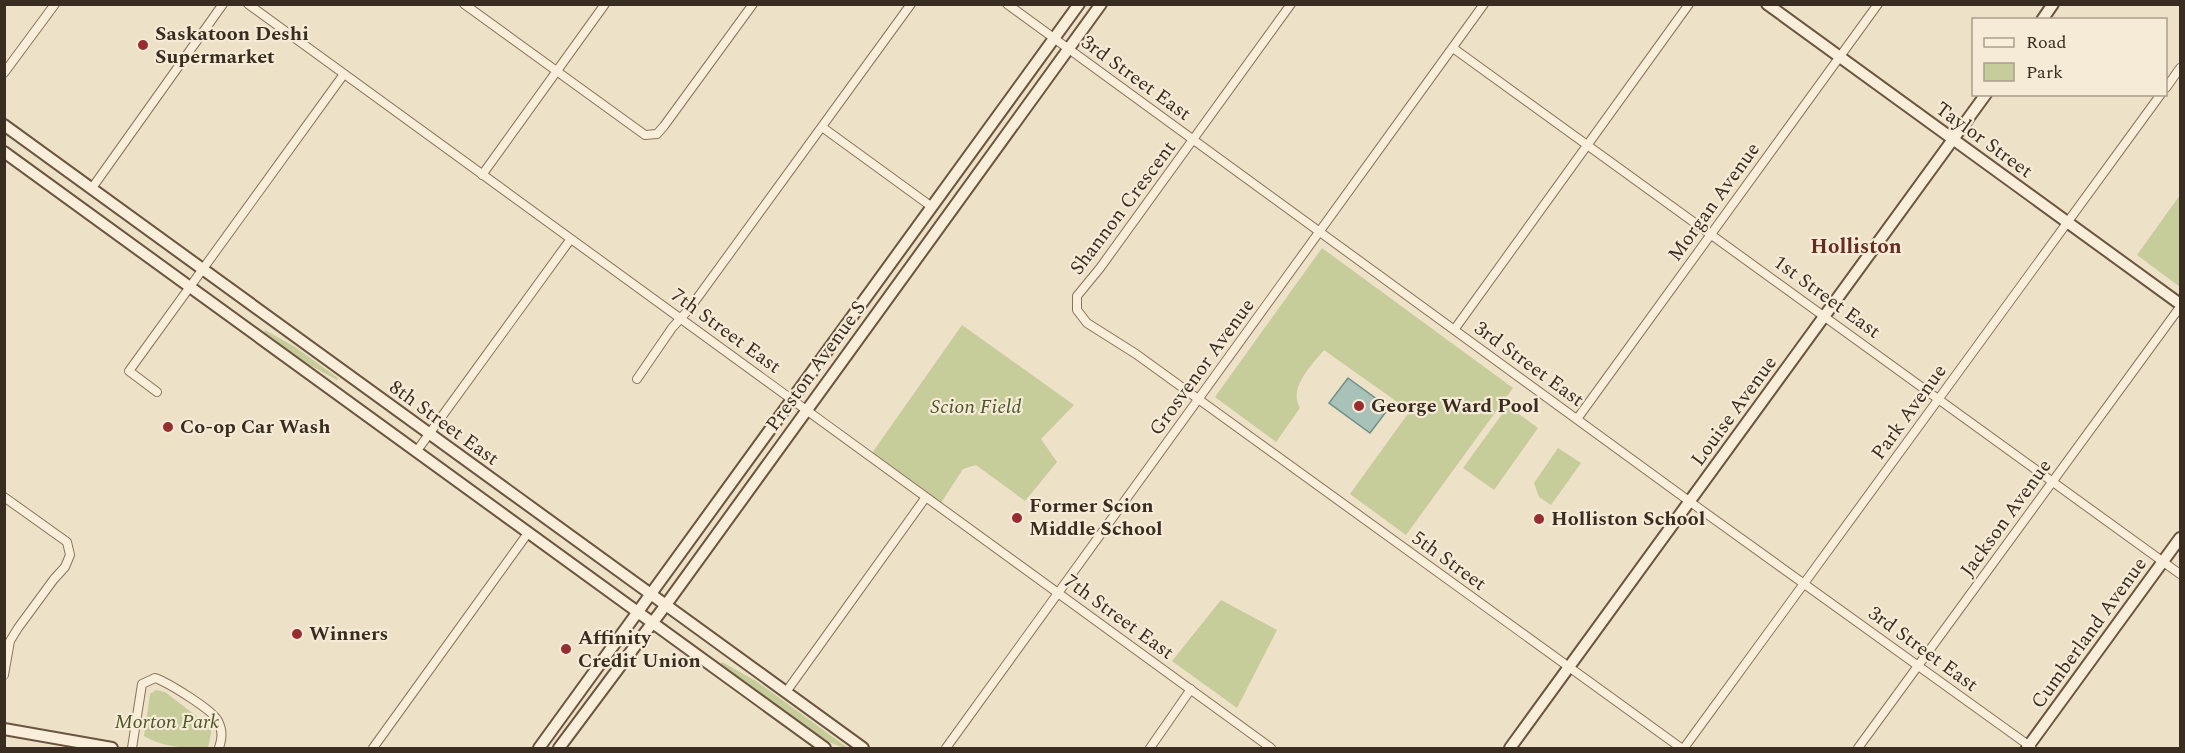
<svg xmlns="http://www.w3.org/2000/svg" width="2185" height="753" font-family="Spectral,serif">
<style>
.green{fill:#c7cc9b}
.water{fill:#a8c1b9;stroke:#6e9087;stroke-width:1.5}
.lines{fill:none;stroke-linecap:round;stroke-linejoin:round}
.street-casing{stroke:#89735c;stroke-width:10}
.secondary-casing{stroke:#6b5440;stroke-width:14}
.street{stroke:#f8eeda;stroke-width:8}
.secondary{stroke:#f8eeda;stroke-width:10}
.poi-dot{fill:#962e31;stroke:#f5ebd6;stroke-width:2}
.labels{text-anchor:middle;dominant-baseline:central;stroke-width:4.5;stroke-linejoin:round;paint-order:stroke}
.poi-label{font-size:20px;font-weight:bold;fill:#392c20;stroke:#f5ebd6;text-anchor:start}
.street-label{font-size:20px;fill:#392c20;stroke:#f5ebd6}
.park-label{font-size:20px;font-style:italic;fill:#4b5527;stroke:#f5ebd6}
.neighbourhood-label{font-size:21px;font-weight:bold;fill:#652d20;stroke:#f5ebd6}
</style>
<rect width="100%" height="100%" fill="#ede1c7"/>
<!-- green -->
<path class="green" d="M2180 195V287L2137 255Z
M1322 248 1513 388 1406 535 1350 494 1410 411 1324 350C1311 366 1288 388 1300 408L1276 442 1215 397Z
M962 325 1074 405 1041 439 1057 462 1025 501 976 465 963 469 939 506 870 456Z
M265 330 295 347 338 378 337 380 306 363 264 332Z
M1508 406 1538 428 1494 490 1463 468Z
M1558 448 1581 463 1551 505 1539 497 1534 483Z
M1221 600 1277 630 1237 708 1172 661Z
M722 662 756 681 848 748C826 749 743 681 720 665Z
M156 690 165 692 212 728 208 748C187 749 162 747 144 736L150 694Z"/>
<!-- water -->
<path class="water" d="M1348 378 1389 408 1370 433 1329 403Z"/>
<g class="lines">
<defs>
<path id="street" d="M248 4 1271 748
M464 4 645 135 657 134 664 126 753 4
M1007 4 1700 509 2031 747
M1291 4 1100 268 1077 296V310L1087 323 1136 354 1681 748
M1453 48 2180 574
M4 73 55 4
M2166 88 2180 68
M822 127 932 207
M482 175 605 4
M92 188 223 4
M1454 330 1689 4
M637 379 672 328 690 308 911 4
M157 392 129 371 344 74
M1577 419 1878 4
M416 452 570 240
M4 497 67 542 70 555 65 567 54 579 18 628 10 641 4 675
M786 692 926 497
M132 748 142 684 155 678C167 682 213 710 218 721 223 731 222 738 219 748
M373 748 528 533
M946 748 1484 4
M1150 748 1191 689
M1684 748 2161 94
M1858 748 2180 307"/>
<path id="secondary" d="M1767 4 2180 304
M2042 20 2053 4
M4 125 863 748
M4 152 825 748
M4 729 112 748
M539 748 1079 4
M559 748 665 606 1101 4
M1510 748 1986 94
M2027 748 2180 538"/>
</defs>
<!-- street casing -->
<use href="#street" class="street-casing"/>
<!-- secondary casing -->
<use href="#secondary" class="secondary-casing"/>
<!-- street -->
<use href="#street" class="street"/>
<!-- secondary -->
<use href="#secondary" class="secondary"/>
</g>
<!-- markers -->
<g class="poi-dot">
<circle cx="143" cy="45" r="6"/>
<circle cx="1359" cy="406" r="6"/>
<circle cx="168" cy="427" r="6"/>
<circle cx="1017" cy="518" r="6"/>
<circle cx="1539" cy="519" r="6"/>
<circle cx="297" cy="634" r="6"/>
<circle cx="566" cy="649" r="6"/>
</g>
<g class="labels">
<!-- poi labels -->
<g class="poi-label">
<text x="155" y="34">Saskatoon Deshi<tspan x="155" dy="23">Supermarket</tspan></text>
<text x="1371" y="406">George Ward Pool</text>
<text x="180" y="427">Co-op Car Wash</text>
<text x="1029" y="506">Former Scion<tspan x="1029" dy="23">Middle School</tspan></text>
<text x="1551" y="519">Holliston School</text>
<text x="309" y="634">Winners</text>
<text x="578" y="638">Affinity<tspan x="578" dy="23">Credit Union</tspan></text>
</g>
<!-- street labels -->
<g class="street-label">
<text transform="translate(1136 78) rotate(36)">3rd Street East</text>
<text transform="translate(1984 140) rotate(36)">Taylor Street</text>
<text transform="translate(1714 202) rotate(-54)">Morgan Avenue</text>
<text transform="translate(1123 208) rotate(-53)">Shannon Crescent</text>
<text transform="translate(1827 297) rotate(36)">1st Street East</text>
<text transform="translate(726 331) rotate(36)">7th Street East</text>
<text transform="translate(1529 364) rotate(36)">3rd Street East</text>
<text transform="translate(816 366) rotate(-54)">Preston Avenue S</text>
<text transform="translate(1202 367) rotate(-54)">Grosvenor Avenue</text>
<text transform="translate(1734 411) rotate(-54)">Louise Avenue</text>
<text transform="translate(1909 412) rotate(-54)">Park Avenue</text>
<text transform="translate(444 423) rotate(36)">8th Street East</text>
<text transform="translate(2006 518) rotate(-54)">Jackson Avenue</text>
<text transform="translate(1449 561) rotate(36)">5th Street</text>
<text transform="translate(1119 617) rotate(36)">7th Street East</text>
<text transform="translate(2089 633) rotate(-54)">Cumberland Avenue</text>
<text transform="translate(1923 649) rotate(36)">3rd Street East</text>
</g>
<!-- park labels -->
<g class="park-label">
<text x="976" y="407">Scion Field</text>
<text x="167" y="722">Morton Park</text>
</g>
<!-- neighbourhood labels -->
<g class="neighbourhood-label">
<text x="1856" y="247">Holliston</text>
</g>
</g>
<!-- border -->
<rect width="2185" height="753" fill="none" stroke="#392c20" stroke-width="12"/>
<!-- legend -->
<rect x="1972" y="18" width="195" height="78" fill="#f5ebd6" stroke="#aa9f8d" stroke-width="1.5"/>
<rect x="1984" y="38" width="30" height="9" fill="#f8eeda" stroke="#aa9f8d" stroke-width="1.5"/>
<text x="2026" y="48" font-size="18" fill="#392c20">Road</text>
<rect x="1984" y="63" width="30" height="18" fill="#c7cc9b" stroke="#aa9f8d" stroke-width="1.5"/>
<text x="2026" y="78" font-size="18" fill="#392c20">Park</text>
</svg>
